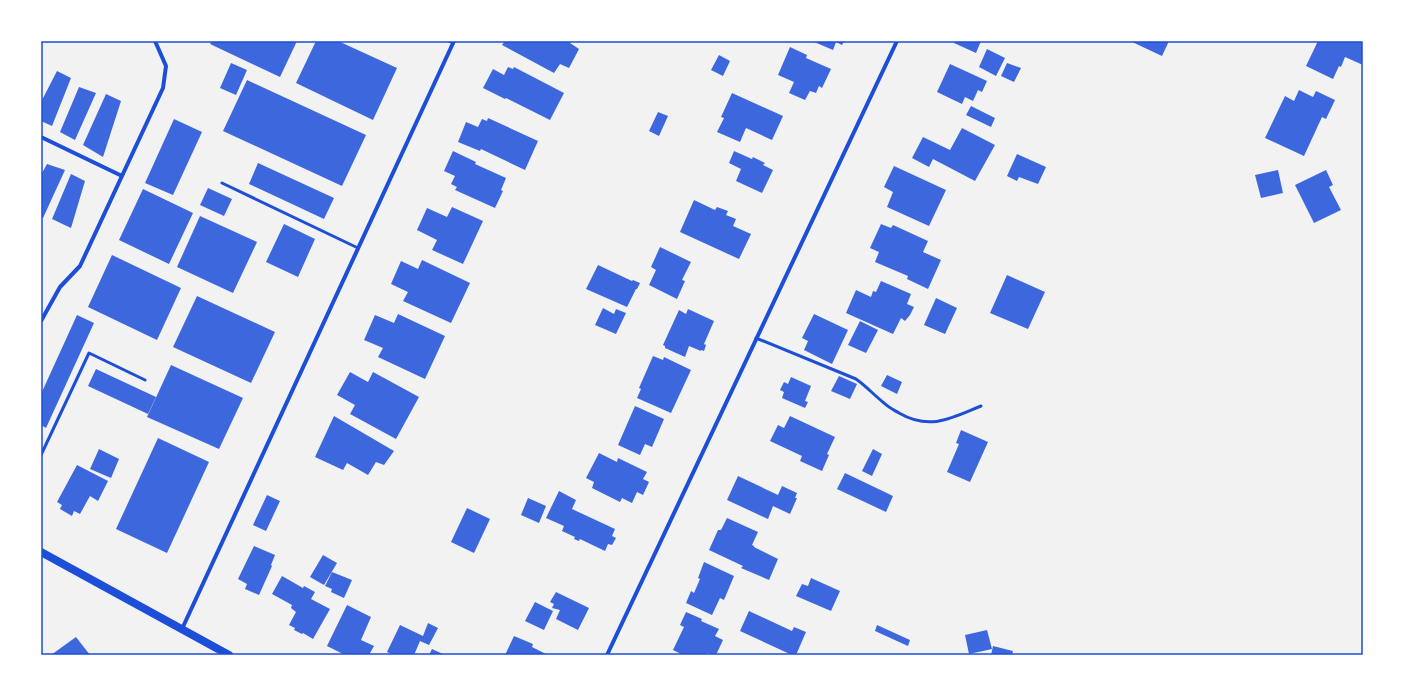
<svg xmlns="http://www.w3.org/2000/svg" width="1404" height="696" font-family="'Open Sans',sans-serif">
<style>
.building{fill:#3d67dc}
.lines{fill:none;stroke-linecap:round;stroke-linejoin:round}
.service{stroke:#1d4ed8;stroke-width:3}
.minor{stroke:#1d4ed8;stroke-width:4}
.secondary{stroke:#1d4ed8;stroke-width:8}
.neatline{fill:none;stroke:#1d4ed8;stroke-width:1.5}
</style>
<rect width="100%" height="100%" fill="#f2f2f2"/>
<!-- building -->
<path class="building" d="M212 41H297L280 77 210 44Z
M316 41H338L397 68 373 120 296 83Z
M505 41H571L570 43 579 49 569 68 560 64 554 73 502 45Z
M812 41H844L842 45 836 42 833 50Z
M955 41H981L976 53 954 43Z
M1130 41H1169L1162 56Z
M1318 41H1363V65L1345 57 1341 67 1339 66 1333 79 1306 66Z
M790 47 807 55 806 58 831 69 822 88 819 86 816 93 810 91 805 100 789 93 794 82 778 75Z
M987 49 1005 58 996 76 979 67Z
M719 55 730 61 723 76 711 70Z
M231 63 247 70 236 95 220 88Z
M1007 63 1021 68 1014 82 1001 76Z
M950 64 987 81 982 92 978 90 973 101 965 97 962 104 937 92Z
M508 67 513 69 514 67 564 93 550 120 506 98 505 99 483 88 493 69 504 75Z
M57 71 71 78 52 126 41 121V102Z
M247 80 366 135 342 186 223 131Z
M79 87 96 93 75 140 60 132Z
M1299 90 1313 97 1316 91 1335 100 1326 119 1322 117 1304 156 1265 138 1285 96 1294 101Z
M732 93 783 116 772 140 746 128 740 142 717 132 724 118 721 117Z
M106 94 121 101 103 157 83 145Z
M971 106 995 118 991 127 966 115Z
M658 112 668 116 659 136 649 131Z
M488 118 538 141 525 170 481 149 480 151 458 142 466 122 478 127 482 119 487 121Z
M174 119 202 132 173 195 145 183Z
M962 128 995 145 975 181 933 159 929 167 912 158 923 137 950 150Z
M453 151 476 162 475 164 506 178 501 190 503 191 495 208 455 190 457 187 451 184 455 176 444 171Z
M734 151 752 159 753 157 765 163 763 165 773 170 762 193 736 181 741 169 729 163Z
M1017 154 1046 167 1038 184 1019 177 1017 181 1007 176Z
M258 163 334 198 324 219 249 184Z
M47 164 65 170 43 218 41 216V175Z
M894 166 946 190 929 226 887 207 893 192 884 187Z
M1278 170 1283 193 1261 198 1255 175Z
M1326 170 1333 185 1329 187 1341 210 1314 223 1295 185Z
M71 174 85 181 71 228 52 219Z
M208 188 232 199 224 216 200 205Z
M143 189 193 213 169 264 119 240Z
M694 200 715 210 717 207 728 211 726 215 736 219 733 226 751 234 739 259 680 232Z
M452 207 483 221 463 264 432 250 437 240 417 230 427 208 447 217Z
M200 216 257 242 233 293 177 267Z
M284 224 315 239 298 277 266 262Z
M881 224 891 228 893 225 928 241 923 252 941 260 928 289 907 279 908 276 875 262 879 252 870 248Z
M660 247 691 262 682 280 685 281 677 299 649 285 656 270 651 267Z
M112 255 181 288 157 340 88 307Z
M422 260 470 283 451 323 403 301 408 292 391 284 401 261 418 269Z
M598 265 632 281 633 280 640 283 637 289H636L627 307 586 289Z
M1007 275 1045 292 1028 329 990 313Z
M881 281 911 294 907 304 914 307 910 315 905 321 901 318 893 334 846 313 856 290 871 297 873 291 876 292Z
M197 296 275 332 251 383 173 347Z
M936 298 957 308 945 334 924 325Z
M603 308 614 314 616 309 626 313 616 334 595 325Z
M688 309 714 321 704 344 706 345 704 351 701 350V351L689 346 685 357 665 348V346L663 345 679 310 686 314Z
M398 314 445 336 425 379 378 357 383 348 364 340 375 315 394 323Z
M814 314 848 330 832 364 804 350 808 341 802 338Z
M77 315 94 323 46 428 41 425V394Z
M860 321 878 330 866 353 848 345Z
M653 356 663 360 664 357 691 370 671 413 637 398 641 389 639 388Z
M171 365 243 398 219 449 147 417Z
M96 369 156 397 148 414 88 386Z
M350 372 368 382 373 372 419 397 396 439 350 414 355 405 337 395Z
M887 375 902 382 897 394 881 386Z
M839 376 857 384 850 399 831 391Z
M791 377 811 386 805 401 808 402 805 408 782 398 784 392 780 390 784 382 788 384Z
M635 406 664 419 652 447 645 444 640 455 618 445Z
M334 416 394 451 384 465 376 462 368 475 347 463 343 470 315 457Z
M790 416 835 437 827 454 829 455 822 471 800 461 802 456 770 441 778 425 784 428Z
M961 430 988 442 970 482 947 472 959 444 956 443Z
M158 438 209 462 167 553 116 529Z
M99 449 119 459 111 478 90 469Z
M873 449 882 454 872 476 862 471Z
M599 453 617 462 618 458 647 472 643 479 649 482 643 495 637 492 632 503 622 498 620 502 592 488 594 482 586 478Z
M77 465 108 481 98 501 90 496 80 514 74 511 72 516 60 509 62 505 57 502Z
M845 473 893 496 886 512 837 489Z
M738 476 778 495 782 486 797 493 795 498H797L790 514 773 506 768 519 727 500Z
M559 491 576 500 572 509 615 529 612 536 616 538 612 545 608 544 605 551 580 539 579 541 574 539 575 537 562 531 564 526 546 518Z
M267 495 280 501 266 531 253 525Z
M528 498 546 506 539 523 521 515Z
M467 508 490 519 474 553 451 542Z
M727 518 758 532 752 545 754 546V547L778 559 769 580 741 568 743 566 709 550 718 530H721Z
M254 546 275 555 271 565 272 566 259 595 245 589 247 584 238 579Z
M323 555 337 563 324 585 310 577Z
M704 562 734 576 724 600 720 598 712 615 686 603 691 591 694 593 700 579 698 578Z
M332 572 352 580 344 598 331 592 332 589 325 586Z
M282 576 303 588 304 586 315 592 311 599 330 609 313 639 303 633 302 634 294 630 295 628 289 625 296 612 291 608 292 605 272 594Z
M811 578 840 591 831 611 796 596 802 584 808 586Z
M556 592 589 608 578 630 556 619 560 610 552 608 554 604 550 602Z
M535 602 553 611 544 630 525 621Z
M347 605 371 617 361 640 374 646 369 655H345L327 646Z
M749 611 792 631 794 627 806 632 796 655H792L740 631Z
M686 612 702 619 701 621 719 629 715 636 723 640 716 655 707 653V655H683L673 650 684 627 680 625Z
M428 623 438 628 429 645 420 641 414 655H393L387 652 400 625 423 636Z
M877 625 910 640 908 646 875 631Z
M987 630 992 649 969 654 965 635Z
M514 636 533 644 532 647 548 655H505Z
M76 637 90 655H51Z
M993 646 1013 651 1012 655H991Z
M432 649 445 655H429Z"/>
<g class="lines">
<!-- service -->
<path class="service" d="M449 41 453 43
M222 183 358 248
M756 338 856 379C866 386 874 395 884 403 888 407 894 410 899 413 930 431 952 418 981 406
M41 455 89 353 145 380"/>
<!-- minor -->
<path class="minor" d="M41 137 122 176
M41 321 60 287 80 266 163 88 166 66 155 41
M182 629 454 41
M607 655 897 41"/>
<!-- secondary -->
<path class="secondary" d="M41 552 229 655"/>
</g>
<!-- border -->
<rect width="1404" height="696" fill="none" stroke="#ffffff" stroke-width="84"/>
<rect x="42" y="42" width="1320" height="612" class="neatline"/>
</svg>
